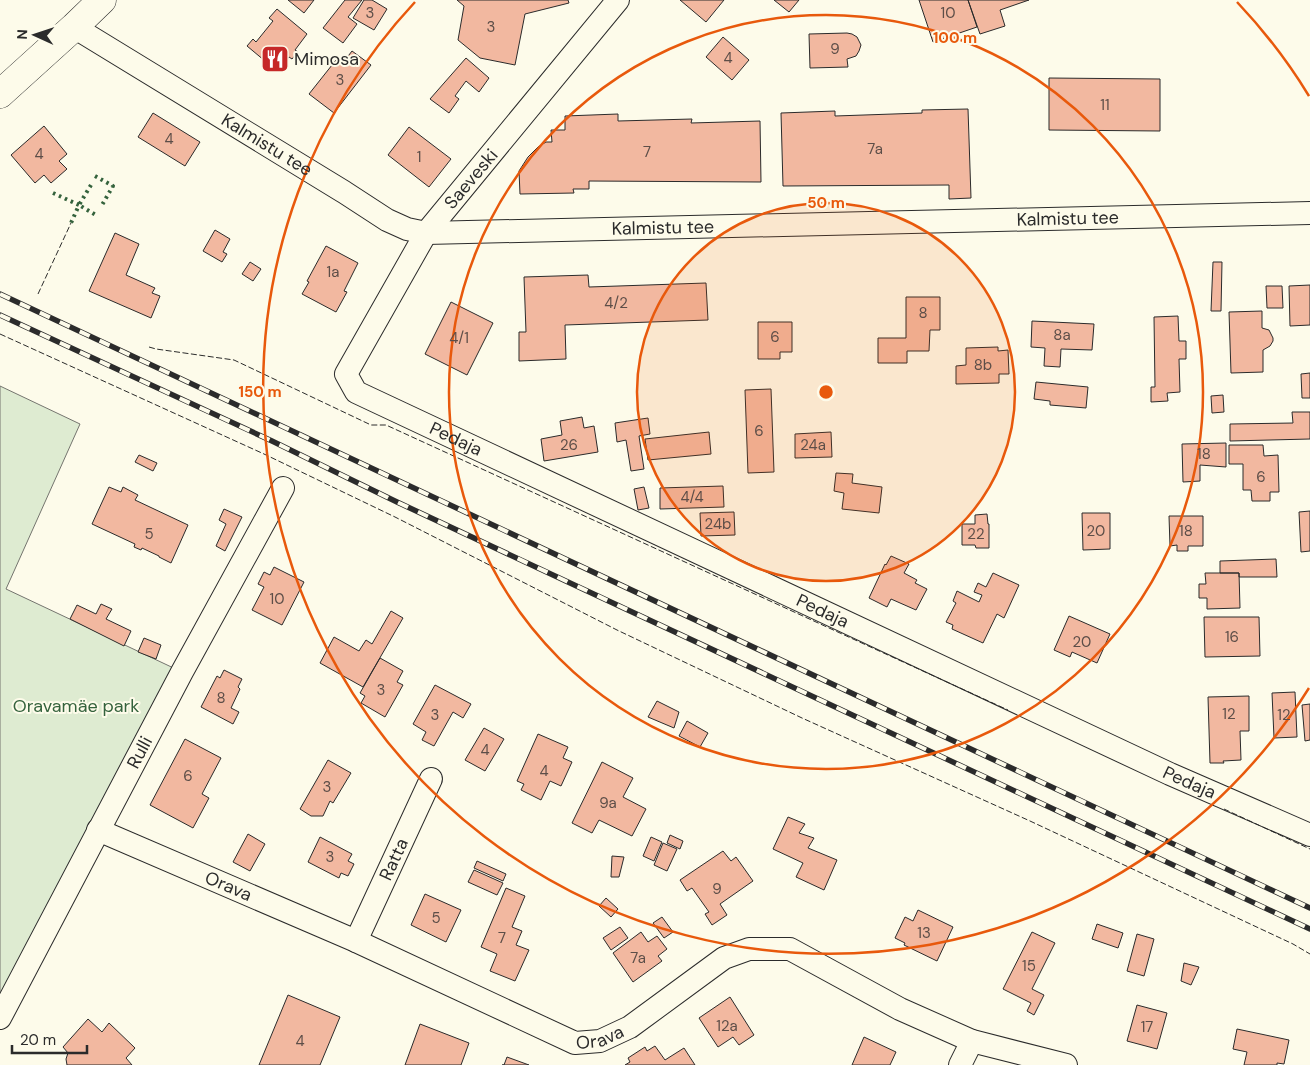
<svg xmlns="http://www.w3.org/2000/svg" width="1310" height="1065" font-family="'DM Sans',sans-serif">
<style>
.green{fill:#deebd1;stroke:#74746e}
.building{fill:#f2b8a0;stroke:#2b2b2b}
.lines{fill:none;stroke-linecap:round;stroke-linejoin:round}
.minor-casing{stroke:#2b2b2b;stroke-width:24}
.secondary-casing{stroke:#2b2b2b;stroke-width:29}
.minor{stroke:#fdfbea;stroke-width:22}
.secondary{stroke:#fdfbea;stroke-width:28}
.rail-casing{stroke:#2b2b2b;stroke-width:5.5}
.rail{stroke:#fdfbea;stroke-width:4;stroke-dasharray:11;stroke-linecap:butt}
.hedge{stroke:#34623c;stroke-width:4;stroke-dasharray:2.5 4;stroke-linecap:butt}
.fence{stroke:#2b2b2b;stroke-width:1;stroke-dasharray:6 2.5;stroke-linecap:butt}
.ring{fill:none;stroke:#e8590c;stroke-width:2.5}
.labels{text-anchor:middle;dominant-baseline:central;stroke-width:4;stroke-linejoin:round;paint-order:stroke}
.number-label{font-size:15px;fill:#5d4e48}
.poi-label{font-size:18px;fill:#2b2b2b;stroke:#fdfbea;text-anchor:start}
.street-label{font-size:18px;fill:#2b2b2b;stroke:#fdfbea}
.park-label{font-size:18px;fill:#34623c;stroke:#fdfbea}
.centre{fill:#e8590c;stroke:#fdfbea;stroke-width:2.5}
.ring-label{font-size:15px;text-anchor:middle;font-weight:bold;fill:#e8590c;stroke:#fdfbea;stroke-width:4;stroke-linejoin:round;paint-order:stroke}
</style>
<rect width="100%" height="100%" fill="#fdfbea"/>
<!-- green -->
<path class="green" d="M0 386 80 424 6 589 182 672 0 995Z"/>
<!-- building -->
<path class="building" d="M288 0H314L304 13Z
M345 0H362L348 17 357 24 343 43 323 28Z
M364 0H372L387 9 374 30 353 18Z
M457 0H568L569 3 525 14 515 65 480 58 458 40 464 6Z
M680 0H724L706 22Z
M774 0H799L789 12Z
M919 0H968L977 27 933 42Z
M968 0H1029L1000 10 1005 26 980 34Z
M277 9 307 34 295 50 298 52 292 59 289 57 277 71 247 46 253 39 256 42 273 21 269 18Z
M847 33 852 34 857 37 861 45 859 51 856 56 847 59 848 67 810 68 809 34Z
M723 37 749 60 732 80 706 57Z
M352 51 371 65 334 113 309 94 336 60 342 64Z
M466 58 489 78 479 92 466 81 455 96 459 99 449 113 430 99Z
M1049 78 1160 79V131L1049 130Z
M968 109 971 198 949 199V185L783 186 781 113 835 111V116L922 113V110Z
M153 113 200 142 185 166 138 137Z
M618 114V121L692 119 691 123 760 121 761 182 589 181V189H573L574 193 520 194 519 171 528 157 538 147 546 142H552L551 130H565V116Z
M44 126 67 154 59 161 67 169 51 183 44 175 35 183 11 155Z
M409 127 451 159 429 187 388 155Z
M215 230 230 239 223 252 227 254 222 262 203 251Z
M115 233 139 244 126 275 155 288 152 293 160 296 151 318 89 291Z
M326 246 358 263 344 291 347 292 336 312 302 294 309 282 307 281Z
M250 262 261 269 253 281 242 274Z
M1213 262H1222L1221 311H1211Z
M588 275 589 287 706 283 708 320 565 325 566 359 519 361V332H526L524 277Z
M1310 285V325L1290 326 1289 286Z
M1266 286H1282L1283 308H1267Z
M906 297H940V330H930L929 351H907V363H878V338H906Z
M451 302 493 323 467 375 425 354Z
M1262 311V328L1269 330 1273 338V341L1270 346 1263 350V372L1231 373 1229 312Z
M1178 316 1179 341H1186V359H1179L1180 392 1167 393 1168 401 1151 402V387H1155L1154 317Z
M1032 321 1094 324 1092 350 1061 349 1060 367 1044 366 1045 348 1031 347Z
M758 322H792V352H780V359H758Z
M998 347V351L1008 350 1009 374H999V383L956 384V366L966 365V348Z
M1310 373V398H1302L1301 374Z
M1036 382 1088 387 1086 408 1050 405V401L1034 399Z
M771 389 774 472 748 473 745 390Z
M1223 395 1224 412 1212 413 1211 396Z
M1292 412H1310V439L1230 441V424L1293 423Z
M582 417 584 428 594 426 598 452 544 461 541 439 562 435 560 421Z
M648 418 650 434 639 436 644 469 631 471 626 440 617 442 615 423Z
M709 432 711 454 648 460 645 439Z
M831 432 832 457 795 458V434Z
M1226 443V467L1200 465V481L1183 482 1182 444Z
M1229 445H1263L1264 456 1278 455 1279 492H1270V501H1252L1251 490H1243V464H1229Z
M139 455 157 463 153 471 135 462Z
M836 473 853 474 852 483 882 487 879 513 842 509 844 493 834 491Z
M723 486 724 507 660 509V488Z
M109 487 121 492 123 487 138 495 135 500 188 525 171 563 159 557V556L142 548 141 550 134 547 135 544 92 524Z
M644 487 649 508 638 510 634 489Z
M224 509 242 517 225 551 216 546 226 524 219 520Z
M1310 511V551L1301 552 1299 512Z
M734 512 735 535 701 536 700 513Z
M1082 513H1110V549L1083 550Z
M987 514 988 524H989V548H976L975 545H962V524H975V515Z
M1169 516H1203V546H1188V551H1177V545L1170 546Z
M891 556 909 564 904 573 917 580 915 583 927 589 916 610 891 599 887 607 869 598 885 564 886 565Z
M1276 559 1277 577H1239V573H1220V561Z
M274 567 304 582 282 625 252 610 264 587 258 584 264 572 270 575Z
M993 573 1019 585 1004 618 997 614 983 643 952 629 953 625 946 622 956 603 953 601 957 591 979 602 982 595 974 592 978 583 986 587Z
M1205 573H1239L1240 608 1207 609V598H1199V584H1206Z
M101 604 112 609 106 619 131 631 124 646 70 619 77 605 96 614Z
M391 611 403 618 363 687 320 663 334 637 359 651 366 640 372 644Z
M1069 616 1110 634 1097 663 1072 652 1070 657 1054 650Z
M1204 617H1259L1260 656 1205 657Z
M144 638 161 645 156 659 138 652Z
M380 658 403 671 397 682 403 685 385 717 361 703 365 696 360 693Z
M224 670 242 679 238 687 240 689 231 708 239 712 233 724 201 707 217 676 220 678Z
M435 685 471 704 463 718 453 712 434 746 422 740 426 732 413 724Z
M1295 692 1297 737 1274 738 1272 693Z
M1249 696V731H1240L1241 760 1223 761 1224 763H1210L1208 697Z
M657 701 679 712 674 728 648 717Z
M1310 704V740L1305 741 1302 705Z
M687 721 708 733 700 747 679 736Z
M484 728 504 739 485 771 465 760Z
M538 734 568 747 563 758 572 762 561 786 550 781 541 800 521 790 524 784 517 781Z
M185 739 221 758 202 794 209 798 193 828 150 805Z
M328 760 351 773 333 803 330 801 323 816H311L300 809Z
M602 762 633 778 623 797 646 809 632 836 599 820 592 833 572 823Z
M788 817 805 824 799 833 814 838 808 848 837 860 824 890 796 877 803 863 773 849Z
M248 834 265 844 250 871 233 862Z
M670 835 683 841 680 849 667 843Z
M320 837 352 854 348 861 354 864 348 876 341 873 339 878 308 862Z
M651 837 662 842 654 861 643 856Z
M663 843 677 849 667 871 654 865Z
M723 851 731 861 736 857 753 881 720 904 727 915 712 925 705 914 709 912 692 888 687 891 680 880Z
M612 856 624 857 619 877H611Z
M477 861 506 874 503 881 474 868Z
M474 870 503 883 497 895 468 882Z
M506 888 525 896 512 927 522 931 516 945 529 950 515 981 490 971 497 954 481 947Z
M425 894 461 910 446 942 411 925Z
M606 898 618 909 611 917 599 906Z
M918 910 953 927 937 961 904 945 905 943 895 938 905 917 913 921Z
M662 917 673 932 664 938 653 923Z
M1097 924 1123 933 1118 948 1092 939Z
M620 927 628 938 611 950 603 938Z
M641 932 648 942 657 936 667 949 658 956 662 961 633 982 613 953Z
M1032 932 1055 943 1032 989 1044 995 1034 1015 1027 1011 1031 1003 1003 989Z
M1137 934 1154 939 1144 976 1127 971Z
M1184 963 1199 967 1191 985 1181 981Z
M288 995 340 1017 320 1065H259Z
M730 997 754 1035 739 1045 733 1037 718 1047 699 1018Z
M1137 1005 1167 1013 1157 1049 1127 1041Z
M88 1019 102 1032 109 1023 135 1048 126 1058 132 1065H67L66 1059 68 1053 63 1047Z
M420 1024 469 1043 461 1065H405Z
M1237 1029 1289 1040 1284 1064 1277 1063V1065H1244L1247 1052 1233 1049Z
M864 1037 896 1052 890 1065H852Z
M655 1046 665 1060 684 1048 695 1065H625L630 1062 628 1058 645 1047 647 1051Z
M507 1057 529 1065H502H504Z"/>
<g class="lines">
<defs>
<g id="minor">
<path id="s1" d="M618 0 426 233 346 374 356 392 1170 774 1310 835"/>
<path id="s2" d="M74 27 344 192 387 220 407 229 426 233 1310 213"/>
<path id="s3" d="M98 830 356 941 575 1043 600 1041 630 1027 724 958 749 949H790L900 1009 972 1041 1066 1065"/>
<path id="s4" d="M356 941 431 779"/>
<path id="s5" d="M0 1018 182 672 283 488"/>
<path d="M960 1065 972 1041"/>
</g>
<path id="secondary" d="M0 94 74 27 102 0"/>
</defs>
<!-- minor casing -->
<use href="#minor" class="minor-casing"/>
<!-- secondary casing -->
<use href="#secondary" class="secondary-casing"/>
<!-- minor -->
<use href="#minor" class="minor"/>
<!-- secondary -->
<use href="#secondary" class="secondary"/>
<defs>
<path id="rail" d="M0 294 1310 908
M0 315 272 441 397 502 1310 929"/>
</defs>
<!-- rail casing -->
<use href="#rail" class="rail-casing"/>
<!-- rail -->
<use href="#rail" class="rail"/>
<!-- hedge -->
<path class="hedge" d="M95 176 113 186 102 205
M91 185 79 205 96 215
M53 193 79 205 71 223"/>
<!-- fence -->
<path class="fence" d="M38 294 71 223
M0 334 264 454 395 517 617 630 802 718 1030 821 1293 944 1310 954
M149 347 156 349 234 360 371 425H386L1008 710
M1224 809 1310 849"/>
</g>
<!-- distance rings -->
<circle cx="826" cy="392" r="189" fill="#e8590c" fill-opacity=".12"/>
<g class="ring">
<circle cx="826" cy="392" r="189"/>
<circle cx="826" cy="392" r="377"/>
<path d="M1309 688A566 566 0 1 1 415 2M1237 2A566 566 0 0 1 1309 96"/>
</g>
<!-- icons -->
<defs>
<symbol id="restaurant-square" viewBox="-11 -11 22 22"><rect x="-9" y="-9" width="18" height="18" rx="4" fill="#c62828" stroke="#fdfbea"/><path d="M-5-6h1v4h1v-4h1v4h1v-4h1v5L-1.5 .5V6h-2V.5L-5-1ZM5-6V6H3V1.5H1.5Q1.5-4 5-6Z" fill="#fff"/></symbol>
</defs>
<g fill-rule="evenodd">
<use href="#restaurant-square" x="259" y="43" width="32" height="32"/>
</g>
<g class="labels">
<!-- number labels -->
<g class="number-label">
<text x="370" y="13">3</text>
<text x="948" y="13">10</text>
<text x="491" y="27">3</text>
<text x="835" y="49">9</text>
<text x="728" y="58">4</text>
<text x="340" y="80">3</text>
<text x="1105" y="105">11</text>
<text x="169" y="139">4</text>
<text x="875" y="149">7a</text>
<text x="647" y="152">7</text>
<text x="39" y="154">4</text>
<text x="419" y="157">1</text>
<text x="333" y="272">1a</text>
<text x="616" y="303">4/2</text>
<text x="923" y="313">8</text>
<text x="1062" y="335">8a</text>
<text x="775" y="337">6</text>
<text x="459" y="338">4/1</text>
<text x="983" y="365">8b</text>
<text x="759" y="431">6</text>
<text x="569" y="445">26</text>
<text x="813" y="445">24a</text>
<text x="1204" y="454">18</text>
<text x="1261" y="477">6</text>
<text x="692" y="497">4/4</text>
<text x="718" y="524">24b</text>
<text x="1096" y="531">20</text>
<text x="1186" y="531">18</text>
<text x="149" y="534">5</text>
<text x="976" y="534">22</text>
<text x="277" y="599">10</text>
<text x="1232" y="637">16</text>
<text x="1082" y="642">20</text>
<text x="381" y="690">3</text>
<text x="221" y="698">8</text>
<text x="1229" y="714">12</text>
<text x="435" y="715">3</text>
<text x="1284" y="715">12</text>
<text x="485" y="750">4</text>
<text x="544" y="771">4</text>
<text x="188" y="776">6</text>
<text x="327" y="787">3</text>
<text x="608" y="803">9a</text>
<text x="330" y="857">3</text>
<text x="717" y="889">9</text>
<text x="436" y="918">5</text>
<text x="924" y="933">13</text>
<text x="502" y="938">7</text>
<text x="638" y="958">7a</text>
<text x="1029" y="966">15</text>
<text x="727" y="1026">12a</text>
<text x="1147" y="1027">17</text>
<text x="300" y="1041">4</text>
</g>
<!-- poi labels -->
<g class="poi-label">
<text x="294" y="59">Mimosa</text>
</g>
<!-- street labels -->
<g class="street-label">
<text stroke="none"><textPath href="#s2" startOffset="226">Kalmistu tee</textPath></text>
<text transform="translate(471 179) rotate(-50)">Saeveski</text>
<text stroke="none"><textPath href="#s2" startOffset="1051">Kalmistu tee</textPath></text>
<text stroke="none"><textPath href="#s2" startOffset="646">Kalmistu tee</textPath></text>
<text stroke="none"><textPath href="#s1" startOffset="595">Pedaja</textPath></text>
<text stroke="none"><textPath href="#s1" startOffset="1000">Pedaja</textPath></text>
<text stroke="none"><textPath href="#s5" startOffset="300">Rulli</textPath></text>
<text stroke="none"><textPath href="#s1" startOffset="1405">Pedaja</textPath></text>
<text stroke="none"><textPath href="#s4" startOffset="90">Ratta</textPath></text>
<text stroke="none"><textPath href="#s3" startOffset="142">Orava</textPath></text>
<text stroke="none"><textPath href="#s3" startOffset="548">Orava</textPath></text>
</g>
<!-- park labels -->
<g class="park-label">
<text x="76" y="706">Oravamäe park</text>
</g>
</g>
<circle cx="826" cy="392" r="8" class="centre"/>
<g class="ring-label">
<text x="955" y="43">100 m</text>
<text x="826" y="208">50 m</text>
<text x="260" y="397">150 m</text>
</g>
<!-- north arrow -->
<g transform="translate(35 35) rotate(273)" stroke="#fdfbea" stroke-width="4" paint-order="stroke">
<path d="M0-4L9 19L0 12L-9 19Z" fill="#2b2b2b"/>
<text y="-8" font-size="14" font-weight="bold" text-anchor="middle" fill="#2b2b2b">N</text>
</g>
<!-- scale -->
<path d="M12 1045v8h75v-8" fill="none" stroke="#2b2b2b" stroke-width="2.5"/>
<text x="20" y="1045" font-size="15" fill="#2b2b2b" stroke="#fdfbea" stroke-width="4" paint-order="stroke">20 m</text>
</svg>
